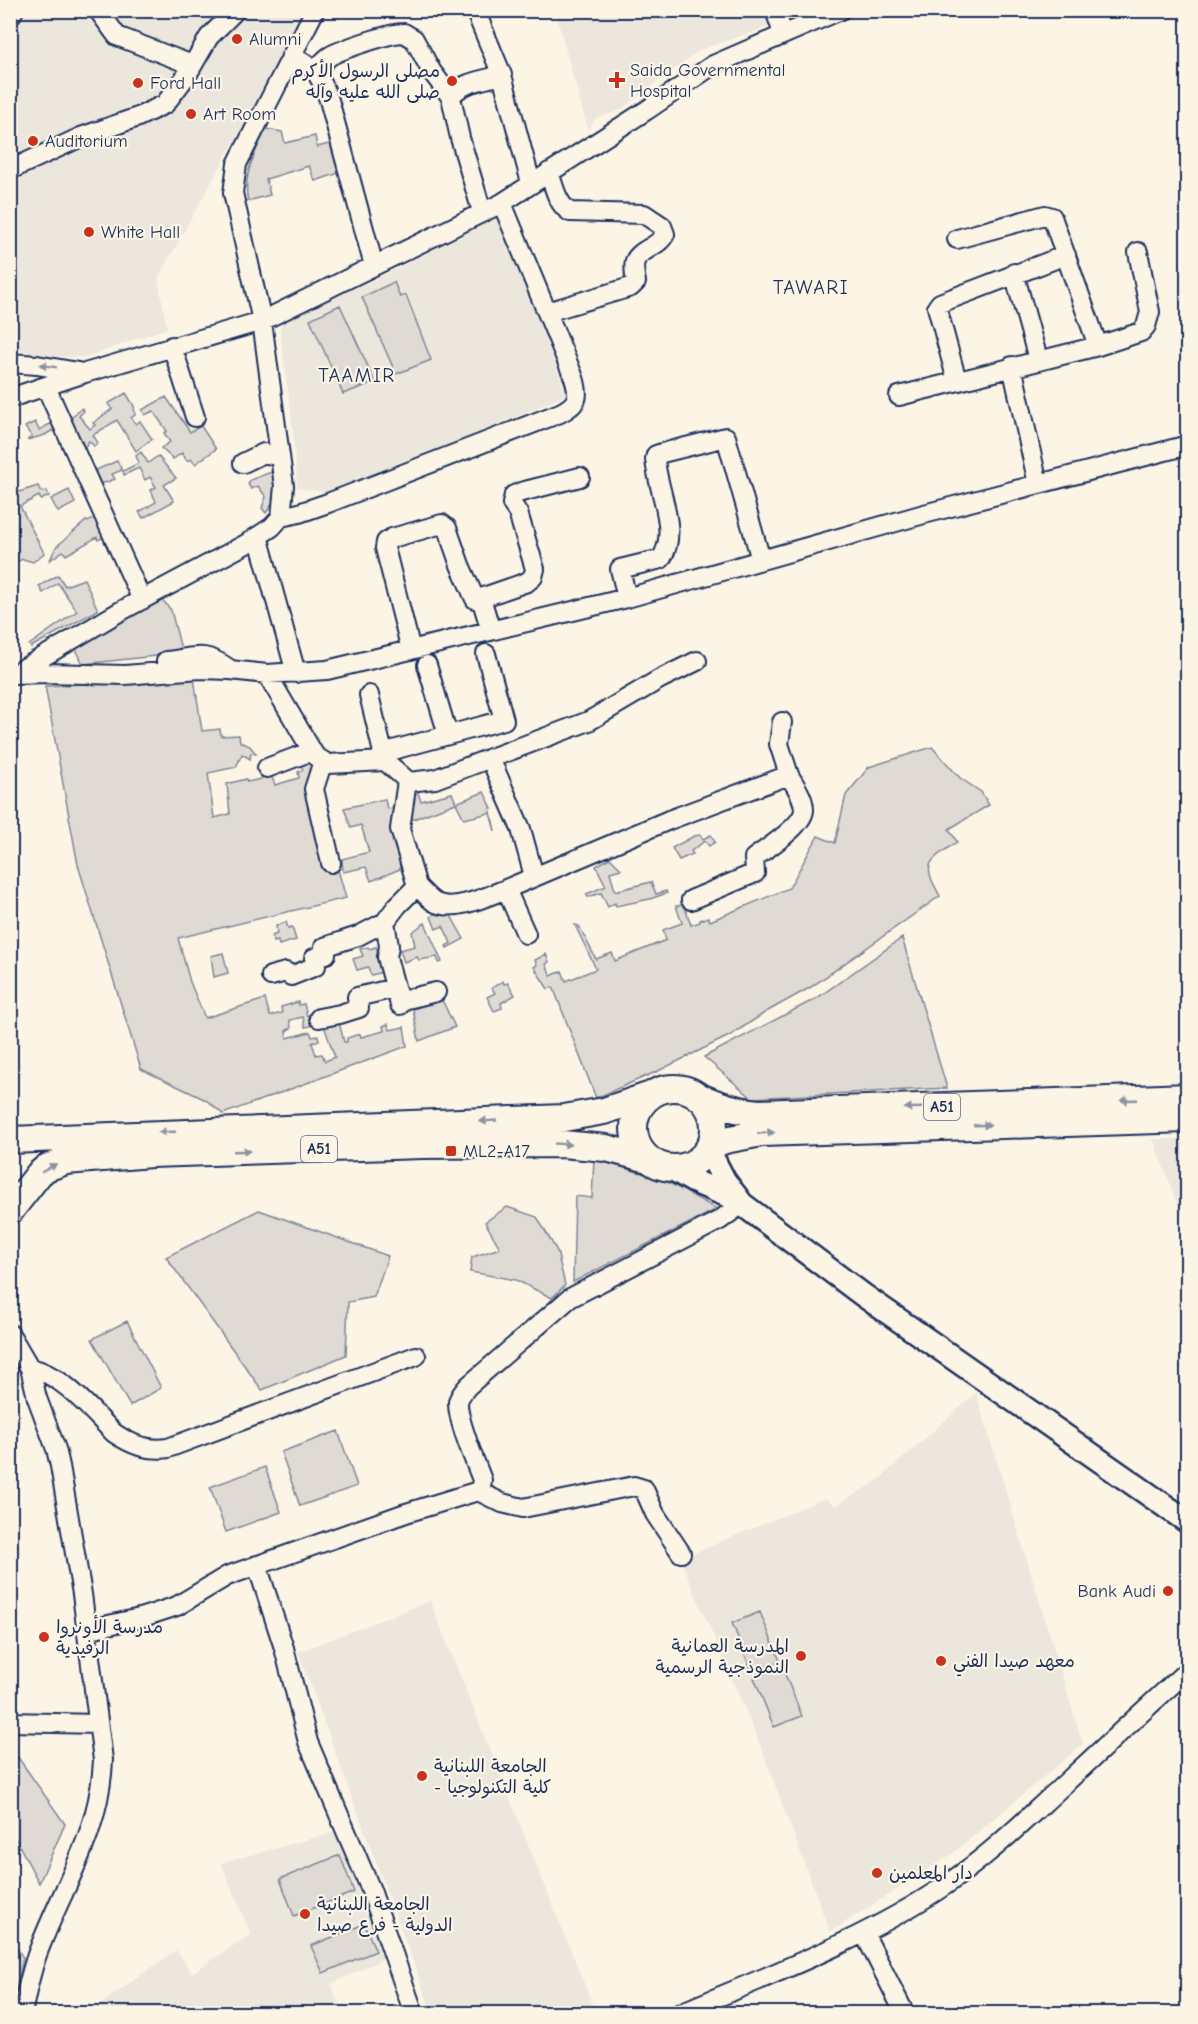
<svg xmlns="http://www.w3.org/2000/svg" width="1198" height="2024" font-family="'Comic Neue','Playpen Sans Arabic',sans-serif">
<style>
.built{fill:#ece7dc}
.green{fill:#dfdbd4;stroke:#7d8599;stroke-width:1.5}
.lines{fill:none;stroke-linecap:round;stroke-linejoin:round}
.minor-casing{stroke:#1b2f5e;stroke-width:22}
.major-casing{stroke:#1b2f5e;stroke-width:27}
.highway-casing{stroke:#1b2f5e;stroke-width:30}
.minor{stroke:#fcf5e5;stroke-width:18}
.major{stroke:#fcf5e5;stroke-width:22}
.highway{stroke:#fcf5e5;stroke-width:26}
.oneway{fill:#8c92a2}
.poi-dot{fill:#c8321e;stroke:#fcf5e5;stroke-width:2}
.labels{text-anchor:middle;dominant-baseline:central;stroke-width:4.5;stroke-linejoin:round;paint-order:stroke}
.shield{fill:#fcf5e5;stroke:#5e6a86;stroke-width:1.5}
.shield-label{font-size:16px;font-weight:bold;fill:#1b2f5e}
.poi-label{font-size:18px;fill:#1b2f5e;stroke:#fcf5e5;text-anchor:start}
.neighbourhood-label{font-size:20px;letter-spacing:1.5px;fill:#1b2f5e;stroke:#fcf5e5}
</style>
<rect width="100%" height="100%" fill="#fcf5e5"/>
<filter id="ink" filterUnits="userSpaceOnUse"><feTurbulence type="fractalNoise" baseFrequency=".0167" numOctaves="2"/><feDisplacementMap in="SourceGraphic" scale="12" xChannelSelector="R" yChannelSelector="G"/><feConvolveMatrix kernelMatrix="1 2 1 2 8 2 1 2 1" color-interpolation-filters="sRGB"/></filter>
<g filter="url(#ink)">
<!-- built -->
<path class="built" d="M11 11H307L158 278 167 328 87 357 27 356 11 343Z
M555 11H770L773 25 700 50 619 111 596 118 588 130Z
M497 218 554 360 566 395 474 435 327 492 297 488 293 429 280 331 282 321 378 278Z
M1153 1139H1187V1230Z
M976 1393 1083 1744 952 1854 830 1932 759 1742 680 1559 825 1498 835 1506 876 1482Z
M430 1601 551 1901 596 2013H432L298 1652Z
M336 1832 383 1959 331 1984 343 2013H88L176 1950 192 1973 251 1934 221 1863Z"/>
<!-- green -->
<path class="green" d="M266 129 282 132 285 143 315 136 317 147 333 143 342 172 315 181 309 166 266 179 270 195 248 201C242 175 255 153 266 129Z
M394 282 400 297 406 295 431 360 396 374 362 297Z
M340 305 375 382 343 394 310 319Z
M126 393 134 406 135 415 131 418 136 424 140 421 152 439 136 451 117 420 93 435 98 443 94 446 89 441 83 450 69 420 82 408 84 411 79 416 90 429 95 425 93 423 112 409 108 404Z
M166 397 190 432 201 426 216 449 195 464 191 459 187 461 182 453 173 459 161 448 170 442 164 433 167 431 153 411 145 415 142 410Z
M52 416 58 427 45 435 27 440 32 437 25 427 35 422 39 430 52 423 50 418Z
M141 452 148 463 158 456 176 478 164 485 174 501 143 518 139 512 156 502 151 490 156 487 150 477 145 480 139 468 124 475 123 471 139 463 136 456Z
M117 461 122 470 112 474 115 479 98 485 94 477 96 470Z
M274 471C279 491 278 496 266 513L262 508 266 497 258 486 251 489 248 484 250 480Z
M10 476 16 493 38 486 41 492 47 491 49 496 41 500 39 496 20 506 44 553 33 562 23 559 11 564Z
M69 490 75 503 58 512 51 499Z
M100 515 106 536 98 540 97 537 66 555 63 551 50 560 56 547 86 521 88 522Z
M58 575 65 586 84 579 98 610 31 647 29 645 77 611 58 583 43 593 39 586Z
M160 597 171 610 182 653 83 664 75 647Z
M194 678 202 731 220 729 221 736 239 735 240 742 250 746 256 754 251 753 250 759 242 754 236 767 208 773 214 818 230 814 227 784 246 779 247 782 261 779 263 775H271L275 785 299 778 298 772 303 770 300 763 311 760 315 772 317 796 346 898 178 938 190 982 205 1018 265 999 270 1016 282 1013 281 1007 298 1002 299 1005 304 1004 307 1016 314 1015 315 1025 305 1027 303 1017 290 1020 291 1028 286 1031 287 1038 310 1032 312 1037 318 1036 319 1040 312 1043 316 1055 322 1054 325 1061 335 1057 323 1023 338 1018 344 1042H347V1038L360 1034 361 1037 384 1031 383 1026 388 1024 390 1030 404 1027 407 1046 223 1114 206 1100 141 1069 78 865 45 686Z
M932 747 960 778 981 792 989 805 949 829 957 842C928 862 921 863 940 896L811 987 766 1012 731 1035 658 1071 596 1098 553 987 548 989 534 967 537 965 535 960 546 954 549 962 546 964 551 976 562 971 566 981 596 969 575 925 579 926 596 959 612 953 615 961 666 940 663 930 682 923 676 906 684 905 691 925 700 922V920L708 917 710 921 789 888 818 836 835 843 846 795 869 767Z
M415 785 421 801 452 793 456 803 484 792 492 808H490L495 831 490 813 464 819 456 803 403 823Z
M385 799 387 809 400 807 398 840 400 869 371 881 366 867 343 872 342 859 369 852 361 825 351 828 344 808Z
M700 835 703 839 711 835 715 842 709 846 705 841 691 851 693 854 679 860 672 848 694 836Z
M610 858 621 869 610 872 615 891 651 882 656 894 666 891 667 893 650 899 616 906 615 903 608 907 601 893 588 897 586 894 606 886 596 866Z
M437 911H442L444 915 450 914 464 939 447 948 446 946 451 943 443 926 436 929 431 917Z
M286 922 288 928 292 927 296 940 279 945 278 941 274 942 272 936 277 934 276 926Z
M425 923 442 962 439 963 437 957 419 960 417 957 404 962 400 950 415 946 412 932Z
M902 938 947 1088 752 1098 704 1057 817 998Z
M368 947 369 949 376 947 378 952 387 948V971L371 975 368 967 357 970 353 959 363 956 360 949Z
M223 953 228 973 214 977 211 956Z
M503 981 504 984 508 983 515 995 501 1003 502 1008 494 1011 487 997 495 993 492 988Z
M442 1000 455 1027 419 1041 413 1009Z
M594 1159 662 1179 717 1209 573 1282 575 1196 592 1198Z
M507 1207 537 1217 557 1251 565 1285 552 1298 516 1280 470 1272 472 1257 500 1248 485 1222Z
M259 1210 388 1256 374 1297 348 1302 346 1355 262 1390 166 1257Z
M127 1321 161 1388 130 1406 92 1339Z
M338 1431 357 1486 300 1506 281 1452Z
M265 1467 281 1512 226 1532 210 1487Z
M760 1612 780 1661 752 1672 732 1623Z
M782 1667 802 1716 774 1727 754 1678Z
M17 1756 65 1824 39 1883 11 1830V1761Z
M340 1855 354 1892 294 1916 280 1879Z
M364 1924 376 1951 323 1973 311 1946Z
M11 1937 23 1958 11 2014 10 2013Z"/>
<g class="lines">
<defs>
<path id="minor" d="M98 10 117 36 192 65
M475 10 502 75 531 183
M775 10 783 34
M10 17 14 10
M291 56C317 66 320 76 329 100L374 266
M316 70C320 65 324 60 330 56 342 49 390 33 404 33L414 39 432 72 451 97
M10 170 81 137 138 117 165 104 187 75 209 37 236 10
M482 212 460 138 451 97C460 82 485 80 502 75
M957 239 1045 215 1052 217 1098 346
M1014 273 1038 359
M547 312 631 287 636 282C635 276 633 267 635 261 640 249 659 247 665 234L662 226 644 214 570 212C557 204 554 186 549 172
M172 346 195 417
M10 363 37 365 84 373
M1012 366 1038 484
M957 381 937 307 940 303 1066 255
M46 387 142 600
M899 396 1098 346 1141 332 1146 326 1150 312 1138 252
M10 398 85 373 262 321 502 203 647 110 713 65 841 10
M243 463 264 453 280 457
M281 517 299 513 328 503 560 413C578 404 580 397 574 378L502 203
M258 536 296 673
M481 598 491 631
M627 598 620 569 661 559C680 532 657 490 655 459L656 455 662 453 726 437 761 560
M411 650 385 548 386 542 392 538 442 524 447 528 460 565 475 599 481 598 527 582 533 577 535 569 518 513 512 504 514 495 521 492 580 477
M166 661C195 658 202 650 228 668
M427 665 448 735
M13 674 48 673 125 675 200 669 230 670 267 674 327 670 627 598 924 514 1188 445
M14 674 119 612 246 544 272 527 281 517 284 486 262 321 233 193 237 164 315 10
M267 674 315 756 328 764 385 761 409 782 435 779 589 721 660 679 697 661
M369 695 385 761
M782 722 779 744 789 775
M382 753 504 720 486 654
M490 758 521 829 534 876
M323 761 314 789 331 863
M267 768 312 751
M417 886C422 891 428 898 434 902 453 913 488 896 506 889L526 934
M506 889 669 820 789 775C795 786 804 797 804 810 803 826 767 848 754 858L755 873 691 900
M385 922 389 946 387 957 400 1005
M271 976 286 972 291 976 316 966 314 958 326 954 324 947 358 936 385 922 397 906 417 886 400 829 407 781
M399 1001 436 992
M319 1018 340 1014 359 1008 357 997 395 988
M10 1334 30 1368 37 1398 56 1449 60 1466 82 1594 103 1760C100 1833 65 1882 40 1947 31 1968 27 1991 22 2014
M30 1368C63 1374 91 1411 114 1433 132 1445 147 1451 168 1448L416 1356
M478 1491 502 1503 523 1508 634 1486 644 1489 655 1514 681 1553
M257 1565 284 1648 308 1742 371 1890 414 2014
M86 1630 140 1618 177 1606 227 1576 406 1513 478 1491 481 1486 482 1480C475 1461 457 1420 458 1402 459 1396 464 1391 468 1386L570 1298 720 1220 742 1204
M10 1722 98 1724
M864 1933 905 2014
M678 2014C769 1975 865 1940 947 1884 987 1857 1022 1823 1058 1790 1101 1750 1144 1710 1188 1670"/>
<path id="major" d="M708 1149 724 1180 742 1204 863 1295 1188 1522
M671 1168 693 1181 736 1199"/>
<path id="highway" d="M634 1128a40 40 0 1 1 80 0a40 40 0 1 1-80 0Z
M700 1097C720 1106 737 1111 759 1113L1188 1097
M10 1140 564 1118 604 1111 648 1096
M710 1146 725 1140 762 1133 1188 1119
M10 1211 39 1174 46 1168 66 1161 151 1154 422 1145 562 1144 606 1148 648 1159"/>
</defs>
<!-- minor casing -->
<use href="#minor" class="minor-casing"/>
<!-- major casing -->
<use href="#major" class="major-casing"/>
<!-- highway casing -->
<use href="#highway" class="highway-casing"/>
<!-- minor -->
<use href="#minor" class="minor"/>
<!-- major -->
<use href="#major" class="major"/>
<!-- highway -->
<use href="#highway" class="highway"/>
</g>
<!-- one-way arrows -->
<defs><path id="oneway-solid" d="M-6-.8H1V-3.2L6.5 0L1 3.2V.8H-6Z" transform="scale(1.5)"/></defs>
<g class="oneway">
<use href="#oneway-solid" transform="translate(48 366) rotate(-171)"/>
<use href="#oneway-solid" transform="translate(1129 1100) rotate(178)"/>
<use href="#oneway-solid" transform="translate(913 1108) rotate(178)"/>
<use href="#oneway-solid" transform="translate(488 1121) rotate(177)"/>
<use href="#oneway-solid" transform="translate(982 1125) rotate(-2)"/>
<use href="#oneway-solid" transform="translate(167 1132) rotate(178)"/>
<use href="#oneway-solid" transform="translate(766 1133) rotate(-5)"/>
<use href="#oneway-solid" transform="translate(563 1144) rotate(3)"/>
<use href="#oneway-solid" transform="translate(242 1151) rotate(-2)"/>
<use href="#oneway-solid" transform="translate(49 1168) rotate(-30)"/>
</g>
</g>
<!-- markers -->
<g class="poi-dot">
<circle cx="237" cy="39" r="6"/>
<path d="M614 71h6v6h6v6h-6v6h-6v-6h-6v-6h6z"/>
<circle cx="452" cy="81" r="6"/>
<circle cx="138" cy="83" r="6"/>
<circle cx="191" cy="114" r="6"/>
<circle cx="33" cy="141" r="6"/>
<circle cx="89" cy="232" r="6"/>
<rect x="445" y="1145" width="12" height="12" rx="3"/>
<circle cx="1168" cy="1591" r="6"/>
<circle cx="44" cy="1637" r="6"/>
<circle cx="801" cy="1656" r="6"/>
<circle cx="941" cy="1661" r="6"/>
<circle cx="422" cy="1776" r="6"/>
<circle cx="877" cy="1873" r="6"/>
<circle cx="305" cy="1914" r="6"/>
</g>
<g class="labels">
<!-- shield labels -->
<g class="shield">
<rect x="924" y="1094" width="36" height="26" rx="4.5"/>
<rect x="301" y="1136" width="36" height="26" rx="4.5"/>
</g>
<g class="shield-label">
<text x="942" y="1107">A51</text>
<text x="319" y="1149">A51</text>
</g>
<!-- poi labels -->
<g class="poi-label">
<text x="249" y="39">Alumni</text>
<text x="630" y="70">Saida Governmental<tspan x="630" dy="21">Hospital</tspan></text>
<text x="440" y="71" text-anchor="end">مصلى الرسول الأكرم<tspan x="440" dy="21">صلى الله عليه وآله</tspan></text>
<text x="150" y="83">Ford Hall</text>
<text x="203" y="114">Art Room</text>
<text x="45" y="141">Auditorium</text>
<text x="101" y="232">White Hall</text>
<text x="463" y="1151">ML2-A17</text>
<text x="1156" y="1591" text-anchor="end">Bank Audi</text>
<text x="56" y="1627">مدرسة الأونروا<tspan x="56" dy="21">الرفيدية</tspan></text>
<text x="789" y="1646" text-anchor="end">المدرسة العمانية<tspan x="789" dy="21">النموذجية الرسمية</tspan></text>
<text x="953" y="1661">معهد صيدا الفني</text>
<text x="434" y="1766">الجامعة اللبنانية<tspan x="434" dy="21">- كلية التكنولوجيا</tspan></text>
<text x="889" y="1873">دار المعلمين</text>
<text x="317" y="1904">الجامعة اللبنانية<tspan x="317" dy="21">الدولية - فرع صيدا</tspan></text>
</g>
<!-- neighbourhood labels -->
<g class="neighbourhood-label">
<text x="811" y="287">TAWARI</text>
<text x="357" y="375">TAAMIR</text>
</g>
</g>
<!-- margin -->
<rect width="1198" height="2024" fill="none" stroke="#fcf5e5" stroke-width="36"/>
<rect x="18" y="18" width="1162" height="1988" fill="none" stroke="#1b2f5e" stroke-width="2" filter="url(#ink)"/>
</svg>
